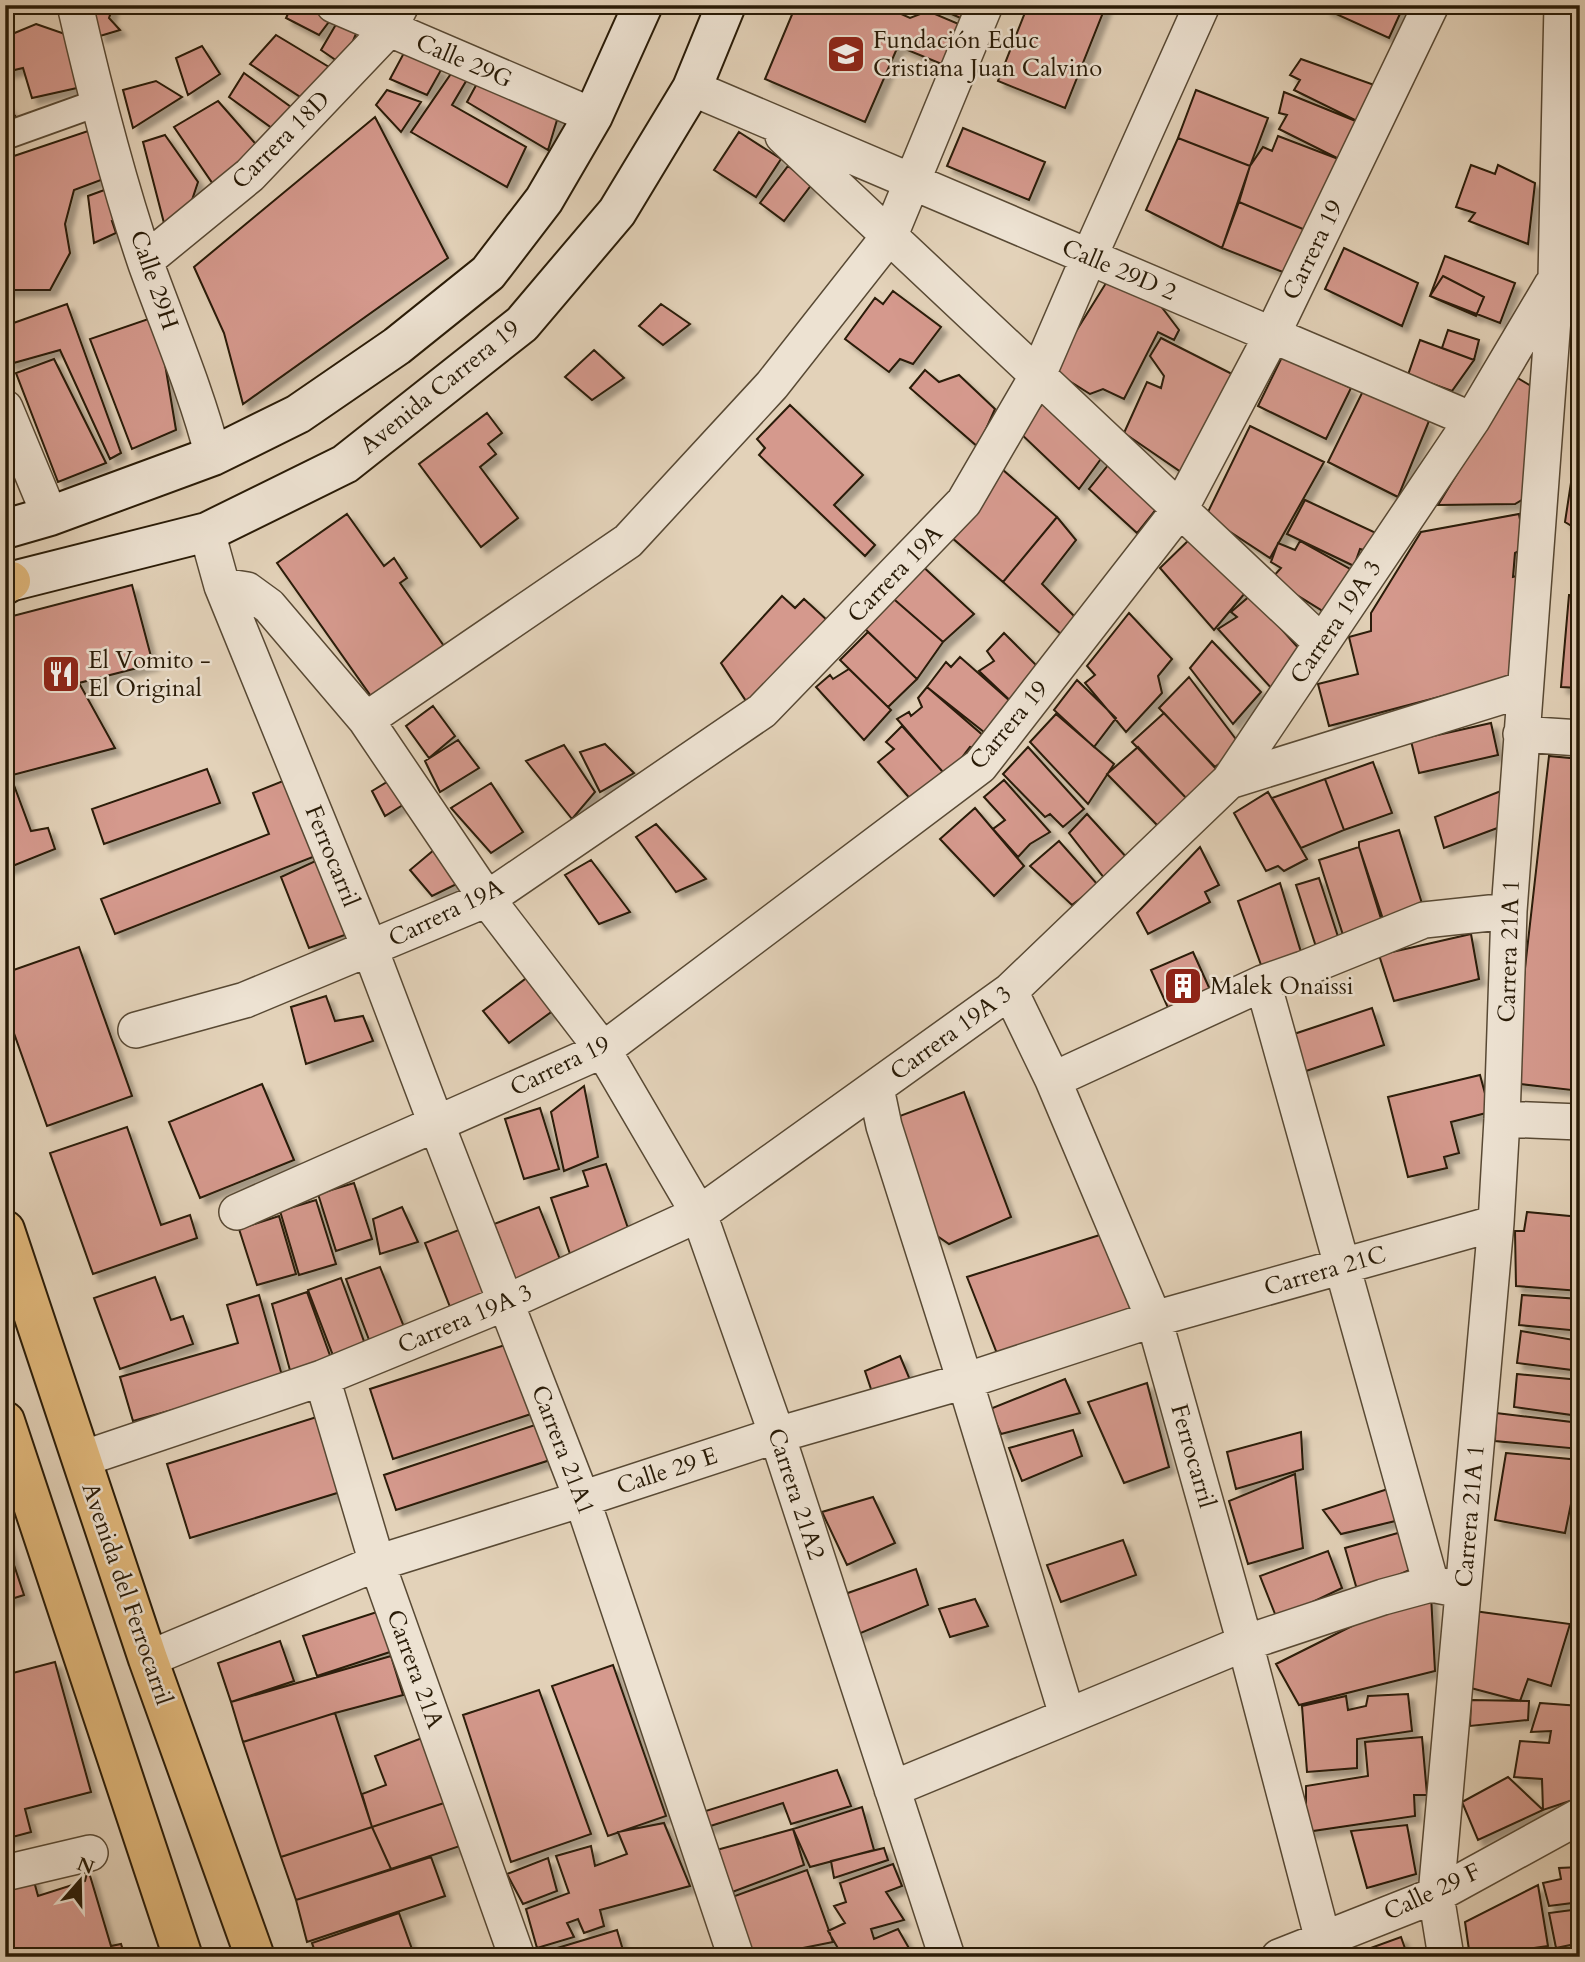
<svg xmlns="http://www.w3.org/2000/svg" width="1585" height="1962" font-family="Cardo,serif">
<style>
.building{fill:#d5998d;stroke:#291b07;stroke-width:2;filter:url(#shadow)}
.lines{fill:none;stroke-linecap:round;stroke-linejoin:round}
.pedestrian-casing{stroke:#584934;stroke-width:30}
.minor-casing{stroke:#584934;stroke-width:38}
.secondary-casing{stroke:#291b07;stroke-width:42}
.primary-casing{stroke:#291b07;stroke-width:42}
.pedestrian{stroke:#ede2d2;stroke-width:26}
.minor{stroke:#ede2d2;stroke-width:35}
.secondary{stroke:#ede2d2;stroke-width:38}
.primary{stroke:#e2b97c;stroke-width:38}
.labels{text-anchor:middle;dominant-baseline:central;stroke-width:5;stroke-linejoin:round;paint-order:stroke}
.poi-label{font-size:24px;fill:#291b07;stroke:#ede2d2;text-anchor:start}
.street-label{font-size:24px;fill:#291b07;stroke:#ede2d2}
</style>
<defs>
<filter id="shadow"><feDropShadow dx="6" dy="6" stdDeviation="2" flood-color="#0004"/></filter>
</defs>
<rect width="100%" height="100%" fill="#e3d2b9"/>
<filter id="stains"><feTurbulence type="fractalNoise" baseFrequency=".00286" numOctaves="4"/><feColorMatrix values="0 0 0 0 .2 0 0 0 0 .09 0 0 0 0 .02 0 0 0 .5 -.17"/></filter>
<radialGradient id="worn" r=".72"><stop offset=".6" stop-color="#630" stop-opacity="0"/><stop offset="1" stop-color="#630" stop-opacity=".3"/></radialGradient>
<!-- building -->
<path class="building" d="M92 5H111L112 9 109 18 120 30 100 36Z
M292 5H304L331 19 319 35 286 18Z
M796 5H881L910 18 928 11 961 25 944 65 898 46 865 122 765 79Z
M931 5H972L965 20Z
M1028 5H1106L1065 108 998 81Z
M1326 5H1404L1389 38 1325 9Z
M338 21 358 29 343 65 321 50Z
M36 24 65 34 77 88 32 98 23 68 6 72 5 37Z
M276 35 329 67 308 102 250 64Z
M202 46 220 74 188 95 176 58Z
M405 51 441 70 427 95 390 79Z
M1301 59 1380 87 1363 124 1294 90 1300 80 1290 75Z
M457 65 472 71 452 105 526 147 507 187 411 132Z
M244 73 291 107 276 131 229 97Z
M480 78 560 110 548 150 467 102Z
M156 81 182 97 133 128 123 90Z
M387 90 421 102 401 132 376 105Z
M1196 90 1268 118 1250 166 1178 138Z
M1284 92 1363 124 1341 160 1279 129 1287 115 1279 113Z
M218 101 260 149 215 187 174 127Z
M5 103 19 121 5 126Z
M375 117 448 258 243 404 224 333 194 267Z
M963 128 1045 162 1029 200 947 166Z
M94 129 109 177 74 190 65 224 70 253 50 290H5V159Z
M739 132 781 159 756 197 714 170Z
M165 135 198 182 188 212 164 223 143 142Z
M1278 136 1341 160 1317 235 1239 202 1250 166 1263 147 1272 151Z
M1178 138 1250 166 1222 248 1146 210Z
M1471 165 1495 174 1498 165 1535 183 1528 244 1469 221 1475 213 1456 207Z
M788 166 812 184 784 221 760 203Z
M118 185 119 220 112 221 116 233 94 243 88 196Z
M1239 202 1310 232 1293 276 1222 248Z
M1344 248 1418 283 1402 326 1325 289Z
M1445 256 1515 283 1500 323 1430 296Z
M1111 275 1160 305 1179 330 1174 340 1158 332 1124 399 1103 389 1090 394 1052 370Z
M1443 276 1484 297 1476 316 1430 296Z
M893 291 941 327 913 364 900 359 889 372 845 339 875 298 883 304Z
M67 304 121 453 110 459 60 350 10 364 5 348V326Z
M661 304 690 324 663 345 639 326Z
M1579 309H1580V351L1575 350Z
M157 316 176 430 132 449 90 339Z
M1448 330 1479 340 1474 360 1442 348Z
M1161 338 1236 376 1181 472 1124 433 1147 382 1161 388 1164 376 1150 356Z
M1420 340 1474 360 1452 391 1408 375Z
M594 350 624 378 592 400 565 377Z
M1283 355 1351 388 1326 439 1258 406Z
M54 359 106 463 58 482 16 373Z
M925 370 939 382 959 375 995 409 978 447 910 388Z
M1516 377 1536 389 1530 495 1515 504 1438 505Z
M1363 391 1429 421 1398 497 1328 462Z
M1044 402 1103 456 1079 489 1019 432Z
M790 405 863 475 834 505 875 545 865 556 759 455 765 448 757 439Z
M487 413 502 433 488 444 496 454 480 467 518 518 481 547 419 464Z
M1250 426 1324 462 1270 558 1206 516Z
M1580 436V469H1576Z
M1113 459 1157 508 1137 533 1089 489Z
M995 463 1057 517 1003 582 943 530Z
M1572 476 1580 477V531L1565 522Z
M1305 500 1376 533 1371 552 1360 549 1354 566 1287 534Z
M347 514 384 566 394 558 407 578 400 583 446 649 373 699 277 563Z
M1519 514 1525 548 1515 553 1513 577 1524 574 1515 677 1329 726 1318 684 1358 674 1349 637 1371 631V613L1421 532Z
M1057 517 1076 540 1042 584 1075 617 1063 636 1003 582Z
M1194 535 1245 593 1214 630 1160 568Z
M1300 541 1350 569 1326 613 1271 579 1281 568 1271 562 1278 543 1295 550Z
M918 562 974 614 943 642 888 594Z
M132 585 153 664 79 683 115 748 5 777V618Z
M888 594 943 642 917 679 861 625Z
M1251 595 1301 651 1272 689 1218 629 1237 617 1231 612Z
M1569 595 1580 596V688L1561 687Z
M782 596 795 608 804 599 828 621 750 707 721 663Z
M1129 613 1172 659 1158 676 1162 693 1126 732 1085 683 1095 675 1087 666Z
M868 632 917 679 888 707 840 660Z
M1004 633 1044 673 1019 709 979 671 994 661 987 651Z
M1212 641 1261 692 1233 724 1190 668Z
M960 657 1019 709 989 736 927 687 946 662 951 667Z
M849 669 891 710 864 740 816 687 830 675 833 679Z
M1189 677 1241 746 1215 767 1159 708Z
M1077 680 1116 718 1094 747 1054 710Z
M927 687 986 738 978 749 970 747 947 777 897 719 909 712 911 716 922 707 918 698Z
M433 706 455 736 429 758 406 726Z
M1164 713 1218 771 1189 801 1132 742Z
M1056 714 1114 764 1088 804 1030 742Z
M1491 723 1498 755 1419 773 1411 741Z
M902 726 943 772 913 802 878 762 894 749 886 742Z
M458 740 479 768 440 792 425 761Z
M605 744 634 773 600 792 580 752Z
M564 745 595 792 572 819 526 761Z
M1028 747 1084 809 1063 827 1050 814 1045 817 1003 774Z
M1138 747 1189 801 1161 829 1107 774Z
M1549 756 1580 759V1091L1512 1083Z
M1373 762 1392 813 1344 830 1325 779Z
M207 769 220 803 104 844 92 809Z
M288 779 318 855 115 934 101 899 269 834 253 793Z
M392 779 406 803 385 816 372 791Z
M1325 779 1344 830 1301 848 1272 798Z
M12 780 31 831 48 828 55 849 5 869V781Z
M1004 780 1050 832 1030 844 1018 857 993 829 1005 820 984 797Z
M491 783 523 832 491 853 451 808Z
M1506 789 1508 824 1444 848 1435 817Z
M1268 792 1307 859 1284 871 1278 866 1266 871 1234 813Z
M975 808 1024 866 994 896 940 839Z
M1087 814 1128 859 1105 879 1069 833Z
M656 824 706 879 676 892 636 837Z
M1399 830 1424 910 1384 922 1359 847V842Z
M1059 841 1098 885 1072 905 1030 866Z
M441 844 469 878 432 896 410 870Z
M1200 847 1219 885 1205 892 1210 902 1148 934 1137 913Z
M1359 847 1382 922 1343 935 1319 860Z
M324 857 353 932 309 948 281 877Z
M591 860 630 912 599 924 565 875Z
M1319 878 1342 949 1319 956 1296 885Z
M1280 883 1304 962 1265 976 1238 901Z
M1471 934 1479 979 1394 1001 1379 955Z
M79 947 132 1096 47 1126 5 1008V973Z
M1193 952 1216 1003 1174 1021 1151 970Z
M533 973 558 1007 509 1043 483 1011Z
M326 996 335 1021 363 1016 373 1041 306 1064 291 1007Z
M1372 1008 1384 1045 1297 1074 1285 1037Z
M1480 1075 1490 1112 1451 1122 1459 1153 1444 1157 1447 1168 1408 1177 1388 1097Z
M262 1084 294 1160 200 1198 169 1122Z
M584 1086 598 1157 564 1171 551 1112Z
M964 1092 1011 1217 949 1244 927 1229 897 1117Z
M540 1108 559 1169 524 1179 505 1119Z
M127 1127 161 1225 190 1215 197 1238 93 1274 50 1153Z
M606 1164 630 1234 570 1254 551 1198 588 1186 583 1171Z
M354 1183 372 1239 336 1251 318 1194Z
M316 1200 336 1264 299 1275 280 1211Z
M402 1207 418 1242 380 1254 373 1219Z
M539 1207 563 1267 517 1284 494 1224Z
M1527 1212 1580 1217V1291L1516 1286 1515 1231H1524Z
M279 1216 296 1274 257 1285 239 1229Z
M464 1228 491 1297 452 1312 425 1243Z
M1106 1233 1142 1304 998 1356 967 1277Z
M380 1267 406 1332 371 1345 346 1279Z
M155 1277 171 1320 183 1316 193 1344 120 1369 94 1298Z
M341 1278 366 1347 334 1358 308 1290Z
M307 1292 332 1361 291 1374 272 1304Z
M259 1295 283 1379 133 1421 120 1377 238 1343 227 1305Z
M1522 1295 1580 1299V1331L1519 1325Z
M1521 1331 1580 1341V1371L1517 1363Z
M508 1344 531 1414 393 1459 370 1389Z
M900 1356 913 1387 874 1398 865 1371Z
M1517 1374 1580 1380 1579 1416 1514 1407Z
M1065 1379 1080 1413 1001 1434 990 1409Z
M1147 1383 1169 1467 1124 1483 1088 1402Z
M1496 1413 1580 1423V1449L1495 1441Z
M323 1415 347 1490 190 1538 167 1464Z
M538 1424 550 1460 396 1510 384 1475Z
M1073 1430 1082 1456 1022 1481 1009 1448Z
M1301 1432 1303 1469 1236 1489 1227 1452Z
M1506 1453 1580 1460 1565 1533 1495 1520Z
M1295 1474 1303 1548 1248 1564 1229 1501Z
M1394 1487 1412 1517 1341 1534 1323 1510Z
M1578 1495H1580V1531L1575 1530Z
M873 1497 895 1543 847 1565 822 1512Z
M1575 1530 1580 1531V1575H1578Z
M1405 1531 1423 1564 1358 1593 1345 1548Z
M5 1538 24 1595 5 1601Z
M1123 1540 1136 1575 1061 1602 1047 1565Z
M1328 1551 1342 1588 1277 1619 1260 1576Z
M916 1569 928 1605 856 1635 845 1594Z
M1431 1595 1435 1671 1299 1705 1276 1664 1360 1622Z
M975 1599 988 1626 950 1637 939 1609Z
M380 1611 393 1651 317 1676 303 1636Z
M1474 1611 1570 1624 1551 1686 1528 1679 1520 1701 1467 1687Z
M280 1641 294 1681 231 1702 218 1663Z
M391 1656 403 1695 335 1713 243 1742 231 1702Z
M55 1662 91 1792 25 1809 31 1832 5 1839V1675Z
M613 1665 666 1816 608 1836 552 1686Z
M539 1690 591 1834 511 1862 463 1715Z
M1408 1694 1412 1731 1357 1739V1768L1307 1772 1302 1706 1346 1696 1348 1710 1366 1706 1368 1696Z
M1471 1700 1529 1701 1528 1720 1470 1726Z
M1540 1703 1580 1706 1579 1798 1543 1810 1542 1779 1514 1777 1520 1741 1549 1743 1551 1731 1531 1732Z
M335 1713 372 1827 281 1857 243 1742Z
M1422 1737 1427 1795H1414L1415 1816 1306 1832V1786L1368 1776 1365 1742Z
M422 1738 447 1802 372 1827 362 1794 386 1785 375 1756Z
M837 1770 851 1806 791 1824 783 1803 704 1828 696 1814Z
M1508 1777 1543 1810 1478 1840 1462 1802Z
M447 1802 463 1845 391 1869 372 1827Z
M862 1807 874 1850 810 1867 793 1829Z
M664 1823 690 1886 600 1910 604 1926 584 1933 578 1919 567 1923 574 1937 537 1948 526 1909 569 1893 556 1856 591 1846 595 1866 627 1854 618 1832Z
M1407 1825 1416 1874 1367 1888 1351 1831Z
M372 1827 391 1869 296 1900 281 1857Z
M793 1829 804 1865 727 1894 713 1851Z
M884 1848 888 1860 834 1878 831 1861Z
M431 1857 445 1896 307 1942 296 1900Z
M548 1858 557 1891 523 1904 507 1874Z
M893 1864 902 1886 886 1892 904 1920 871 1929 874 1939 898 1929 914 1957H843L828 1931 845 1923 834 1906 846 1902 840 1883Z
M1580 1867V1902L1549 1906 1543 1883 1561 1879 1559 1868Z
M88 1869 111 1946 121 1944 125 1957H5V1882L32 1874 38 1896 85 1881Z
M807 1870 833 1942 793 1950 797 1957H753L732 1897Z
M1538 1885 1548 1946 1470 1957 1465 1922Z
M1580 1909V1943L1556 1948 1549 1913Z
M399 1913 413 1952 400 1957H317L312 1943Z
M617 1930 625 1957H545L544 1952Z
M1401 1937 1408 1957H1346Z
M833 1951 835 1957H818Z"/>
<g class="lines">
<defs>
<path id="pedestrian" d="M5 136 97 103"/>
<path id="minor" d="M75 5C95 92 117 179 146 264 169 328 196 390 213 456
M334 5 593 116
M692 88 1472 420
M783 136 1321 642
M145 261 250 175 389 29 401 5
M5 408 50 516
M207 532 222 586 370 949 436 1123 582 1499 736 1957
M222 586 247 590 269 606 366 720 487 899 603 1050 699 1214 777 1435 947 1957
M366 720 628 541 772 385 890 235 985 5
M1521 734 1580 738
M1229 781 1525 689
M1263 983 1431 1584
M1010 991 1053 1080 1154 1319 1245 1643 1323 1940
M136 1030 245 1000 487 899 762 711 964 502 1038 375 1089 257 1202 5
M1053 1080 1263 983 1303 969 1424 920 1509 911
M876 1088 884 1126 965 1381 1067 1715
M1502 1119 1580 1122
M237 1212 603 1050 980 766 1180 509 1272 335 1431 5
M322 1378 377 1563 517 1957
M82 1459 322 1378 507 1302 699 1214 1010 991 1229 781 1472 420 1552 285
M148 1659 377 1563 582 1499 777 1435 965 1381 1154 1319 1496 1223
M892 1789 1245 1643 1383 1597 1431 1584 1452 1588
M5 1873 90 1853
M1279 1957 1436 1895 1580 1816
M1446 1957 1436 1895 1496 1223 1502 1119 1509 911 1556 278 1562 5"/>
<path id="secondary" d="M5 529 50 516 213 456 298 414 397 346 488 273 544 200 593 116 643 5
M5 583 207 532 345 464 522 324 617 212 692 88 726 5"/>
<path id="primary" d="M5 585 11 581
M5 1230 148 1659 255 1957
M5 1421 183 1957"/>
</defs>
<!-- pedestrian casing -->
<use href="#pedestrian" class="pedestrian-casing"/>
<!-- minor casing -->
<use href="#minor" class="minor-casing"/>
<!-- secondary casing -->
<use href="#secondary" class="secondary-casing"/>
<!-- primary casing -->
<use href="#primary" class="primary-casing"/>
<!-- pedestrian -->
<use href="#pedestrian" class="pedestrian"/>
<!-- minor -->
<use href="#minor" class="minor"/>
<!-- secondary -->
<use href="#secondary" class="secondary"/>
<!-- primary -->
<use href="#primary" class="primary"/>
</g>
<!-- icons -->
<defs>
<symbol id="school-square" viewBox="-11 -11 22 22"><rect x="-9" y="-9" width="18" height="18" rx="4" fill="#8f2418" stroke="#ede2d2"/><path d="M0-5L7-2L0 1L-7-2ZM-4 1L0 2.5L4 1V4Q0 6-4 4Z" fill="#fff"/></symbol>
<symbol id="restaurant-square" viewBox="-11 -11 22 22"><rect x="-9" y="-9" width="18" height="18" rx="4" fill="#8f2418" stroke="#ede2d2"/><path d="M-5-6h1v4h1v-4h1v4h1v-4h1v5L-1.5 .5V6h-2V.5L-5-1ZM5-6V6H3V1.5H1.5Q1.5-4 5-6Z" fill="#fff"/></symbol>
<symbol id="building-square" viewBox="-11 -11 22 22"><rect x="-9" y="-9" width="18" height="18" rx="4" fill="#8f2418" stroke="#ede2d2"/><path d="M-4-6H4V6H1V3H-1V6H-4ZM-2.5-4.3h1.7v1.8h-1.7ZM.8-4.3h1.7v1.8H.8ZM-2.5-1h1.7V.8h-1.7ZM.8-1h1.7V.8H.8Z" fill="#fff"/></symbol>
</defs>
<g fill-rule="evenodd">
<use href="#school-square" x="824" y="32" width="44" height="44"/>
<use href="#restaurant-square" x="39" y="652" width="44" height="44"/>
<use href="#building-square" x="1161" y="964" width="44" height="44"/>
</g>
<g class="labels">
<!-- poi labels -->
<g class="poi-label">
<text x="873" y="40">Fundación Educ<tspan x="873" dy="28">Cristiana Juan Calvino</tspan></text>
<text x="88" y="660">El Vomito -<tspan x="88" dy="28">El Original</tspan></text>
<text x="1210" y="986">Malek Onaissi</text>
</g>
<!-- street labels -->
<g class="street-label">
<text transform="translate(464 61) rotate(23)">Calle 29G</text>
<text transform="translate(281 140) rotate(-45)">Carrera 18D</text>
<text transform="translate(1313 250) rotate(-64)">Carrera 19</text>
<text transform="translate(1119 270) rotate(23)">Calle 29D 2</text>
<text transform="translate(154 280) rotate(71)">Calle 29H</text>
<text transform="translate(440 387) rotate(-39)">Avenida Carrera 19</text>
<text transform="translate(895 574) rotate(-46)">Carrera 19A</text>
<text transform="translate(1336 622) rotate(-56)">Carrera 19A 3</text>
<text transform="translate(1009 725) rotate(-50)">Carrera 19</text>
<text transform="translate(332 856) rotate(68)">Ferrocarril</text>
<text transform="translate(446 913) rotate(-26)">Carrera 19A</text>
<text transform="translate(1509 951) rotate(-88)">Carrera 21A 1</text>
<text transform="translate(951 1033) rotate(-36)">Carrera 19A 3</text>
<text transform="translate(560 1066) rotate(-26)">Carrera 19</text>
<text transform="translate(1325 1271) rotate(-16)">Carrera 21C</text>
<text transform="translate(465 1319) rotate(-23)">Carrera 19A 3</text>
<text transform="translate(563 1450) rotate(69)">Carrera 21A1</text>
<text transform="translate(1193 1456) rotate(74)">Ferrocarril</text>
<text transform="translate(667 1471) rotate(-18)">Calle 29 E</text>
<text transform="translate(796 1494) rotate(72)">Carrera 21A2</text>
<text transform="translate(1470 1516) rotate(-85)">Carrera 21A 1</text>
<text transform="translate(127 1594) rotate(71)">Avenida del Ferrocarril</text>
<text transform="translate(415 1669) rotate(70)">Carrera 21A</text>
<text transform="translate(1432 1892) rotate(-25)">Calle 29 F</text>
</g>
</g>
<!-- margin -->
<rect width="1585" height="1962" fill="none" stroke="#e3d2b9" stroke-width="28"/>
<rect x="7" y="7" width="1571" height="1948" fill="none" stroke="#291b07" stroke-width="3.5"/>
<rect x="14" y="14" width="1557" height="1934" fill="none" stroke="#291b07" stroke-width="2"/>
<!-- north arrow -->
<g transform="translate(80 1881) rotate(20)" stroke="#ede2d2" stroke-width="5" paint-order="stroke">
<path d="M0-5L12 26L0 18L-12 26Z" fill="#291b07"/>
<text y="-10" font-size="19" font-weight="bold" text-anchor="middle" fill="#291b07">N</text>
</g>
<rect width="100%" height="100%" filter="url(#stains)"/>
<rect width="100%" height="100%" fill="url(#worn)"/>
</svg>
